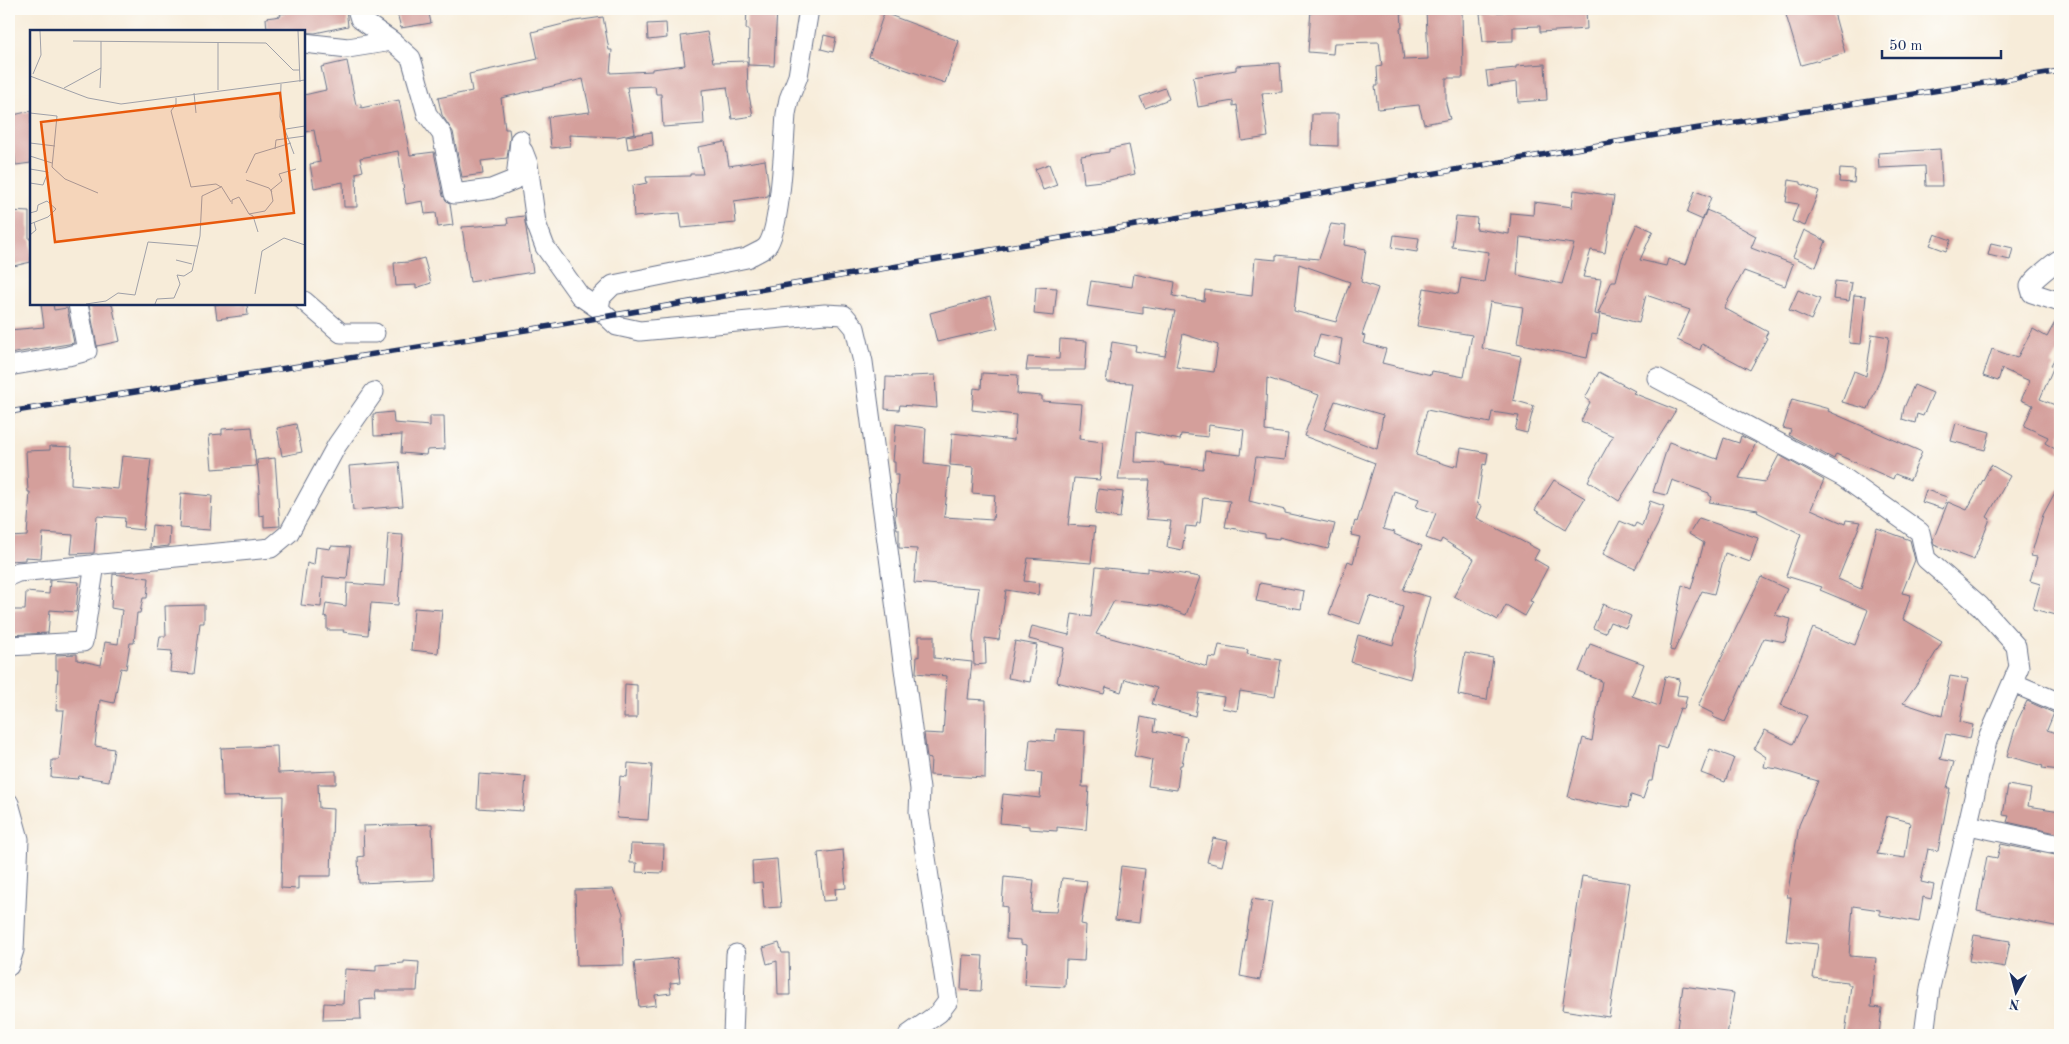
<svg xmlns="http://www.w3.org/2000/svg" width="2069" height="1044" font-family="'Old Standard TT',serif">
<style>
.building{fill:#d49f9b;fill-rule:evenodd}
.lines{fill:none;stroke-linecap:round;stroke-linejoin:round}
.street-casing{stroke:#687189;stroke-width:21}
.street{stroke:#fff;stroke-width:19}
.rail-casing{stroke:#1b2f5e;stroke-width:5.5}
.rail{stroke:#fdfcf7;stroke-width:4;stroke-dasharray:11;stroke-linecap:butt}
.inset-road{fill:none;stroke:#9fa0a8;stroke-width:1}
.view{fill:#e8590c;fill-opacity:0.15;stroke:#e8590c;stroke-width:2.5}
.inset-edge{fill:none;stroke:#1b2f5e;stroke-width:2.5}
</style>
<rect width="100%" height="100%" fill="#fdfcf7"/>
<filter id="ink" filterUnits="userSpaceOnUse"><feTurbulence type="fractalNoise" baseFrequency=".02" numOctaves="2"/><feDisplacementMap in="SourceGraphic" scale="10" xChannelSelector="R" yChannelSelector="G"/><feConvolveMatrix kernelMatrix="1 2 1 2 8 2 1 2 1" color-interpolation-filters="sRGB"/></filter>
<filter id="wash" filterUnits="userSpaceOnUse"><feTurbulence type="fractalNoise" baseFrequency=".0096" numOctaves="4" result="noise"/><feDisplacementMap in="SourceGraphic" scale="20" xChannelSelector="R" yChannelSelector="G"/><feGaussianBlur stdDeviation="1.12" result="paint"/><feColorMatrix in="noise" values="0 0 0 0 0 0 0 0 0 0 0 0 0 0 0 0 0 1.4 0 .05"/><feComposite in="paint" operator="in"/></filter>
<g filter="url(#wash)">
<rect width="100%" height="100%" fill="#f7ecd9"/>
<g id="blocks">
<!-- building -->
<path class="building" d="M306 9H346L348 26 315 33 267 31 266 18 281 16 280 14Z
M396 9H428L431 23 401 28Z
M747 9H777L774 66 748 65 749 29H746Z
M1311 9H1401L1402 28H1400L1404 60 1428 59 1426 9H1462L1463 78H1446V104L1450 119 1424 124 1419 105 1378 109 1375 86H1378L1377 67 1382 66 1379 42 1334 43 1333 54 1308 52Z
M1502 9H1586L1587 29 1540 32V26L1513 27V41L1483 42 1480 13 1503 12Z
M1807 9H1833L1845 53 1801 65 1786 15Z
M884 13 959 41 945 83 869 57Z
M603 17 609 50H612L610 73 652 71V69L685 65 681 36 707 32 713 62 747 61 748 90 753 116 732 119 727 87 702 90 704 124 663 127 661 94H656L655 86 627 87 635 133 617 137 569 135 570 146 551 148 548 117 590 112 583 79 501 98 505 129H509L510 136 507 158 481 161 483 174 462 177 453 132 442 115 438 98 472 91 469 74 538 59 532 32 575 21Z
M666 23 667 38 648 40 647 24Z
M824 35 836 38 833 52 821 49Z
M347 61 356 105 361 104V108L399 100 410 155 434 152 443 196 450 204 453 225 438 227 436 213 425 214 423 201 406 204 398 151 360 158 363 171 356 173 357 207H344L343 182 314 188 310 164 320 162 314 130 305 132 304 95 326 90 321 67Z
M1280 63 1282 92 1262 93 1268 137 1242 141 1237 105 1233 106V101L1198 107 1193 77 1236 70V66Z
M1545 64 1547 100 1518 102 1517 82 1488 86 1486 71 1516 68V66Z
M1165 88 1169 99 1145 108 1140 97Z
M31 111V163L16 165 9 116Z
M1312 114H1338V146L1311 145Z
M652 132 653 145 628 149 626 136Z
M725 142 729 166 765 160 769 188 768 196 734 201 736 223 682 228 680 213 634 217 632 186 647 183 646 177 690 176V174H703L698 147Z
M1129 145 1135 174 1110 180 1084 183 1081 156 1109 152V149Z
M1940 149 1942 186H1926L1925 166 1879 168 1878 153Z
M1049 164 1057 185 1043 190 1035 169Z
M1840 169 1855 170 1854 183 1839 182Z
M1789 180 1801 182V184L1819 191 1805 226 1792 221 1798 204 1786 202Z
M1574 190 1614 196 1605 253 1591 250 1583 277 1601 279 1595 314 1600 315 1597 335 1592 334 1587 358 1517 343 1523 307 1490 302 1482 348 1521 356 1513 400 1534 406 1527 433 1515 430 1519 416 1492 412 1490 423 1427 410 1416 455 1454 467 1455 465H1458L1461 448 1488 453 1486 465 1483 464 1477 503 1482 506 1477 518 1539 550 1534 559 1548 567 1530 601 1533 602 1525 616 1506 605 1498 620 1454 596 1474 559 1442 539 1440 543 1426 538 1436 513 1416 507 1419 499 1394 491 1383 529 1395 532 1394 534 1422 546 1403 590 1430 597 1413 657V666L1410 679 1351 662 1358 635 1393 645 1403 607 1370 596 1360 624 1329 614 1348 561 1353 563 1360 537 1351 535 1355 521 1357 522 1375 463 1304 436 1319 395 1267 378 1265 431 1288 434 1285 460 1256 457 1249 501 1285 510V513L1335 524 1328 549 1279 537V539L1265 537V534L1225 527 1230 501 1203 498 1200 523H1197L1196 527 1186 526 1182 550 1167 547 1171 521 1146 519 1150 480H1118L1133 383 1106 382 1112 342 1136 346 1135 351 1165 356 1175 311 1143 306V314L1087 306 1091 281 1132 287 1134 274 1175 282 1173 296 1204 301 1205 290 1252 296 1255 258 1276 260V255L1319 259 1331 224 1346 226 1344 245 1366 249 1361 282 1378 288 1362 335 1365 336 1363 343 1386 349 1382 363 1431 375 1432 371 1464 377 1472 335 1417 326 1424 288 1458 294 1461 278 1484 282 1489 252 1452 247 1456 216 1477 218 1476 229 1509 234 1511 213 1533 215 1534 202 1572 207ZM1520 237 1574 244 1562 284 1517 275ZM1299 264 1350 282 1336 322 1294 311ZM1183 334 1218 345 1214 372 1176 367ZM1320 334 1342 339 1338 364 1313 356ZM1335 401 1383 415 1377 449 1324 429ZM1209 425 1244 430 1241 455 1205 451 1203 469 1164 465V463L1135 462 1137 431 1180 440 1181 434 1208 437Z
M1695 191 1711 197 1703 220 1687 213Z
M1706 210 1723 217V218L1756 236 1751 248 1793 264 1785 286 1744 271 1724 308 1768 332 1765 337 1767 338 1750 370 1702 344 1700 350 1677 340 1690 310 1646 295 1639 323 1598 313 1612 281H1616L1622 258 1637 224 1653 231 1640 260 1666 266 1668 259 1686 265Z
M9 211 29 212V239H31V262L9 267Z
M524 216 533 272 470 282 462 227 508 224 507 218Z
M1804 230 1826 241 1816 267 1793 257Z
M1935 234 1951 240 1946 251 1930 245Z
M1394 235 1419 238 1417 252 1392 248Z
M1991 243 2013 248 2010 260 1988 255Z
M424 258 431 283 416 288V285L396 286 394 263 409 262Z
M1835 281 1852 283 1849 301 1833 299Z
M1036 287 1057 288 1054 316 1034 314Z
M1798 290 1820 299 1811 320 1789 310Z
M1854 295 1866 296 1861 344 1849 343Z
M990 297 998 328 937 342 930 313Z
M41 304H53L54 310 67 308 74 343 9 354V330L44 327Z
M89 304H112L120 341 97 346Z
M215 304H247L248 315 217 319Z
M2060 313V349L2051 365 2054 366 2040 399 2060 407V452L2045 443 2048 437 2024 426 2033 405 2021 400 2030 381 2002 369 1998 381 1983 376 1992 349 2017 358 2033 329 2047 337Z
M1872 334 1889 337 1884 369 1868 409 1842 402 1854 371 1866 376Z
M1060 339 1087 341 1085 370H1026L1028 357 1059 359Z
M1599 372 1635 391 1633 393 1676 410 1619 501 1588 481 1613 436 1581 421 1590 402 1585 398Z
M982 373 1018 375 1017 394 1042 396V401L1082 404 1079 439 1103 442 1100 480 1074 478 1068 525 1095 527 1091 563 1028 558 1024 581 1040 583 1038 595 1006 590 999 640 985 638 986 664 974 665 973 636 979 588 914 583 917 549 899 548V529H897L895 518 898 475H895V462H893L896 424 926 428 924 464 950 467 944 517 993 520 995 495 972 493 974 467 950 465 952 433 1014 440 1016 415 972 410 974 388 981 389Z
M935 375 937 408 900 405 899 410 885 409 886 377 910 378V376Z
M1914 385 1933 393 1923 416 1917 414 1915 423 1902 419 1904 408Z
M1792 399 1829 409 1828 411 1922 452 1910 480 1895 474 1893 479 1836 454 1834 459 1789 435 1791 430 1783 428Z
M393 412 394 423 430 426V416H444L445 449 427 450 426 455 401 453 402 435 374 436 373 414Z
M1956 423 1990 432 1985 450 1951 441Z
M296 424 302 452 282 456 277 428Z
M252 427 256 466 212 469 209 435 222 434V429Z
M1741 436 1756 443 1739 478 1765 482 1779 455 1824 480 1811 509 1845 524 1846 520 1861 522 1838 579 1861 589 1877 528 1910 540 1915 560 1902 593 1911 595 1903 619 1942 642 1918 682 1903 703 1942 716 1950 676 1968 679 1960 722 1973 725 1970 739 1946 734 1940 759 1954 762 1947 788H1950L1938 851 1928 849 1921 882 1934 885 1931 899 1923 897 1919 922 1880 915V910L1853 906 1849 956 1876 958 1871 1007 1882 1008 1879 1035H1845L1851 985H1848V982L1813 978 1818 944 1786 941 1791 897H1787L1799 825 1818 781 1778 769 1764 767 1766 757 1754 749 1765 730 1793 744 1807 716 1781 705 1813 628 1855 645 1868 610 1820 590 1822 587 1786 576 1801 534 1757 512 1758 510 1709 502 1712 497 1709 495V493L1672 480 1667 495 1653 492 1669 442 1717 459 1724 438 1739 443ZM1887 816 1910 822 1905 858 1877 854Z
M50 446 72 447 71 485 118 489 122 456 151 459 143 530 124 528 125 518 97 516 94 553 71 554 73 535 43 533 41 558 25 557V560L9 561V537L27 536 30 492H28L26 451 50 450Z
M275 458 280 526 264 527V515L259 516 258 492H260L257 460Z
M399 462 403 506 353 510 349 466Z
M1991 465 2010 476 1987 517 1990 519 1974 560 1934 545 1933 540 1948 502 1967 510Z
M1554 480 1585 498 1566 529 1535 510Z
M2060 483V616L2033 609 2040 584 2030 581 2037 557 2031 556 2043 515Z
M1098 489 1123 492 1120 518 1095 514Z
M1926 490 1947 497 1943 509 1922 502Z
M181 493 212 496 210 530 179 528Z
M1650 501 1664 506 1658 524 1635 569 1603 554 1620 521 1634 527 1636 523 1642 526Z
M1699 518 1758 538 1750 562 1725 553 1714 594 1702 591 1674 651 1670 650 1682 585 1691 589 1704 543 1689 534Z
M152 525 170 527 169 546 150 548Z
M388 534 403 535 398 605 371 603 368 635 343 632 344 630H327V617L324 616 326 603 346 606 347 583 384 586Z
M331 546 350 547 347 579 323 577 321 607 301 605 307 563 314 565 316 547 330 549Z
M1096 567 1147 572V568L1200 577 1186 615 1162 606 1114 601 1096 634 1178 656 1177 657 1207 667 1209 657 1216 658 1219 645 1248 650 1247 654 1281 660 1275 697 1240 691 1237 711 1222 708 1224 697 1199 693 1195 716 1152 704 1157 688 1125 679 1121 692 1106 687 1104 694 1057 682 1064 648 1029 639 1032 626 1069 635 1072 614 1091 617Z
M113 574 149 578 147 598H143L140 613H137L134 643H130L126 669 121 668 114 703 100 700 95 746 114 749 109 781 79 776 78 779 51 777 52 760H59L64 710H56L58 670H56V655L77 654V660L101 665 105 642 118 644 122 610 111 608Z
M1761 577 1787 589 1775 615 1791 619 1785 642 1764 638 1725 722 1713 717 1714 714 1698 706Z
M50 580 79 582 76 612 50 610 48 633 9 635V610H25L26 592 49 594Z
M1260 583 1304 591 1301 609 1256 601Z
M1603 604 1631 616 1626 628 1610 622 1605 633 1593 628Z
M204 605V623H200L194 674 170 672 172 651 158 650 160 636H166L165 606Z
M414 608 442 610 438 653 411 650Z
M919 636H934V658L972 662 968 699 986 700 985 778 930 775 931 759 927 758 924 733 943 734 947 676 916 673 917 656 919 657Z
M1015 641 1037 645 1030 682 1008 678Z
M1590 644 1644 664 1632 696 1659 706 1665 676 1680 679 1677 695 1687 696 1684 709 1680 708 1666 749 1658 746 1652 781H1649L1643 799 1631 795 1628 808 1598 803 1597 805 1568 797 1583 738 1592 741 1602 681 1579 672Z
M1465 653 1493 658 1487 700 1458 695Z
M625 684 637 685V718H624Z
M2027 701 2054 713 2047 730 2060 734V770L2042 768 2043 766 2007 756 2017 722Z
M1141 717 1156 720 1154 731 1187 737 1182 765H1180L1177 790 1148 786 1152 760 1134 756Z
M1056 729 1085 731 1082 787H1089L1086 830 1057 827V831L1029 829V826L1000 823 1003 794 1040 798 1042 773 1027 772 1030 739 1055 741Z
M277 746 278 773 336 771V784H318L319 808 333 809 331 876H298V889L281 888 283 796 223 797 221 748Z
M1710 749 1734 758 1725 782 1701 773Z
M628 763 652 765 648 820 617 818 620 776 627 777Z
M479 774 526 777 523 811 477 808Z
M2008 785 2031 789 2028 806 2060 811V834L2007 822 2009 816 2003 815Z
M432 824 434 880 359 883 358 857 364 856 363 826Z
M1213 838 1228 841 1222 866 1207 862Z
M631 844 664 845 663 873 636 872 637 863H630Z
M2001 844 2060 856V927L1977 911 1987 856 1997 858Z
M843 850 846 888 835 889 836 900 823 901 818 853Z
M777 859 781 907 764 908 762 882 753 883 752 861Z
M1121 866 1145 869 1139 923 1115 920Z
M1582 876 1630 883 1609 1017 1562 1010Z
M1004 877 1034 880 1031 911 1057 912 1062 878 1087 881 1081 924 1086 925 1084 961 1066 960 1065 987 1025 985 1027 945 1021 944V940L1006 939 1007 907 1002 906Z
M613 889 623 913 624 965 577 966 575 890Z
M1252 899 1272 902 1260 980 1240 976Z
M1974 935 2010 941 2005 967 1969 961Z
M779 943 782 953H789L790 995H778L777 961 767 964 763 948Z
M963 955 983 956 981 991 961 990Z
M677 958 680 982 670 983 671 993 655 995 656 1005 639 1007 634 962Z
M404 961 419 962 417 991H375L376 999 360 1000 361 1019 323 1020 324 1003 343 1004 345 969 376 971V965L404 963Z
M1683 986 1734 993 1727 1035H1676Z"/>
</g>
</g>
<g filter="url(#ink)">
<use href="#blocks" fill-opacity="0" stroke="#687189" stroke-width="1"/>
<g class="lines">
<defs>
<path id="street" d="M357 9 360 19 392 41
M809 9 798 76 789 99 786 114C784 141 781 228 767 246 763 251 753 254 747 258L613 285 601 297 599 309 617 326 640 331 825 314 844 315 855 328 863 362 920 789 919 812 948 1001 939 1013 908 1035
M304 43 348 48 392 41 411 58 427 114 442 134 454 194 491 189 516 179 520 140
M523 151 528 164 536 223 545 247 580 296 599 309
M2060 259C2054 263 2032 280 2030 286L2032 293 2060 302
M304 301 341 333H375
M9 366 68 356 87 351 78 304
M1657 378 1843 477 1920 532 1926 559 1980 606 2016 646 2019 667 1987 741 1930 988 1924 1035
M9 576 18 572 271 548 289 533 337 445 374 392
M9 646 83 642 95 564
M2013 683 2060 703
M9 803 19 839 14 950 9 966
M1969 825 2060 845
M733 1035 736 954"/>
</defs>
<!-- street casing -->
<use href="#street" class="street-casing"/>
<!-- street -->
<use href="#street" class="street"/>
<defs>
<path id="rail" d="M9 412 551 326 1668 133 2060 71"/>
</defs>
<!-- rail casing -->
<use href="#rail" class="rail-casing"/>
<!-- rail -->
<use href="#rail" class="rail"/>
</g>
</g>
<!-- overview -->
<g transform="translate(30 30)">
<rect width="275" height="275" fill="#f7ecd9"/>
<path class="inset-road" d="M268 1 270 52M43 11 236 13 263 40H269M188 13V60M3 44 11 25 10 1M0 46 58 68 91 74 275 50M251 54 250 87 264 124M34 58 71 38V11M70 58 71 38M164 63 166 83M0 83 27 86 22 137 35 149 68 163M256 99 275 96M0 113 25 116M245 119 246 110 275 106M0 126 22 133M0 139 18 142 13 155 0 153M216 143 225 124 261 113M216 150 239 158 242 162M191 156 201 172M202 174V170L209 167 219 184 235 181 243 171 241 160 252 151 249 144 266 139M0 183 7 181 8 175 17 171 26 179 18 187 0 194M219 184 223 186 228 202M0 205 6 200 4 192M146 230 162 234M225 264 232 221 254 208 275 215M56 274 76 271 88 263 105 265 118 212 167 216M125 274 127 269 144 268 150 254 147 245 154 246 162 241 170 206 172 166 191 157 186 154 161 157 141 81 146 74V68"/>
<path class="view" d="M250 63 264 183 25 212 11 92Z"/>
<rect width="275" height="275" class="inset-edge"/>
</g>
<!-- margin -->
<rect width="2069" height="1044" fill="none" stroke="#fdfcf7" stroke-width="30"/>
<!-- north arrow -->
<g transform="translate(2016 992) rotate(187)" stroke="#fdfcf7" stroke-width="4" paint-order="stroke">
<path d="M0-4L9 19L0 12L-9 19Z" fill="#1b2f5e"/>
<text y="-8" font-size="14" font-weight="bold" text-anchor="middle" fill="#1b2f5e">N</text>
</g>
<!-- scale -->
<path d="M1882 50v8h119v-8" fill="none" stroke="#1b2f5e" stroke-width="2.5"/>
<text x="1889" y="50" font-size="15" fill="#1b2f5e" stroke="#fdfcf7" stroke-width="4" paint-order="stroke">50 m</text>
</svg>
